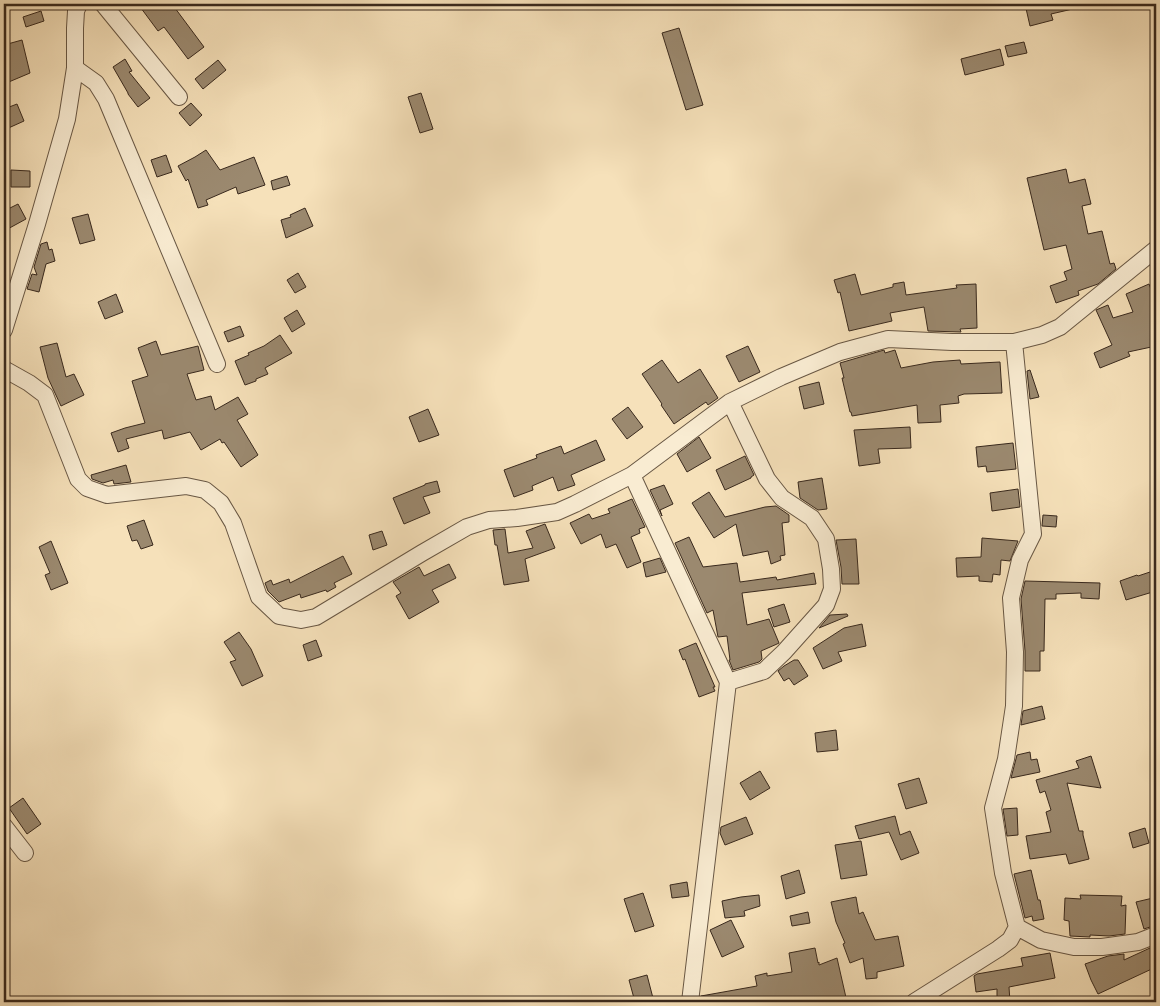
<svg xmlns="http://www.w3.org/2000/svg" width="1160" height="1006" font-family="'Gentium Book Plus',serif">
<style>
.building{fill:#9b896f;stroke:#39291d}
.lines{fill:none;stroke-linecap:round;stroke-linejoin:round}
.minor-casing{stroke:#685744;stroke-width:18}
.minor{stroke:#f9ecd2;stroke-width:16}
</style>
<rect width="100%" height="100%" fill="#f6e1ba"/>
<filter id="stains"><feTurbulence type="fractalNoise" baseFrequency=".004" numOctaves="4"/><feColorMatrix values="0 0 0 0 .2 0 0 0 0 .09 0 0 0 0 .02 0 0 0 .5 -.17"/></filter>
<radialGradient id="worn" r=".72"><stop offset=".6" stop-color="#630" stop-opacity="0"/><stop offset="1" stop-color="#630" stop-opacity=".3"/></radialGradient>
<!-- building -->
<path class="building" d="M138 4H172L204 47 188 59 164 27 158 31Z
M1025 4H1077V8L1051 14 1053 20 1030 26Z
M41 11 44 21 26 27 23 17Z
M679 28 703 105 686 110 662 33Z
M22 40 30 73 4 84V45Z
M1024 42 1027 53 1008 57 1005 46Z
M1000 49 1004 65 965 75 961 59Z
M125 59 132 71 129 72 150 98 138 107 128 94V93L113 67Z
M218 60 226 70 203 89 195 79Z
M421 93 433 129 420 133 408 97Z
M191 103 202 115 190 126 179 113Z
M17 104 24 121 4 130V109Z
M206 150 220 170 254 157 265 185 238 194 236 187 206 200 208 205 198 208 188 179 186 181 178 166 195 157Z
M166 155 172 172 157 177 151 160Z
M1066 169 1069 183 1085 179 1091 204 1082 206 1088 234 1102 231 1110 264 1114 263 1116 269 1098 284 1078 291 1079 295 1056 303 1050 286 1067 280 1064 272 1072 269 1066 245 1044 250 1027 178Z
M11 170 30 171V187H11Z
M287 176 290 185 273 190 271 181Z
M18 204 26 219 4 231V211Z
M305 208 313 226 286 238 281 220 291 217 290 215Z
M88 214 95 240 80 244 72 218Z
M47 242 49 250 52 249 55 261 46 264 39 292 27 289 32 274 37 275 34 267 41 244Z
M298 273 306 287 295 293 287 280Z
M855 274 861 295 893 287V284L904 282 906 295 957 288 956 285 976 284 977 328 960 329 961 332 928 331 924 307 890 313 892 321 849 331 840 292 838 293 834 280Z
M1149 284 1156 302V346L1128 352 1130 356 1100 368 1094 353 1112 345 1096 310 1108 305 1113 318 1133 312 1126 294Z
M116 294 123 312 105 319 98 302Z
M297 310 305 324 292 332 284 318Z
M240 326 244 336 228 342 224 332Z
M280 335 292 353 265 368 268 374 256 379V381L245 385 235 361 249 355 248 353 264 346Z
M156 341 161 355 198 346 204 370 187 374 196 400 211 396 215 410 238 397 248 414 237 420 258 455 241 467 224 442 222 443 220 439 201 450 190 432 164 439 162 430 126 439 129 448 118 452 111 433 125 428 145 423 132 381 148 376 138 348Z
M57 343 66 377 74 374 84 395 61 406 48 378 40 347Z
M748 346 760 372 739 382 726 356Z
M884 350 885 353 895 350 901 368 933 362 960 360 961 364 1000 362 1002 393 964 394 958 396 959 403 940 405 941 422 918 423 917 405 852 416 851 412H850L842 378H844L840 363Z
M662 360 678 383 700 369 718 398 708 405 706 402 674 424 661 405 662 404 642 374Z
M1030 370 1039 397 1030 399 1027 371Z
M819 382 824 404 804 409 799 387Z
M628 407 643 427 627 439 612 419Z
M428 409 439 435 419 442 409 417Z
M910 427 911 448 878 449 880 463 859 466 854 430Z
M699 437 711 458 687 472 677 454Z
M596 440 605 460 571 475 575 485 558 491 553 477 532 486 533 490 514 497 504 470 537 458 536 455 561 446 564 454Z
M1013 443 1016 469 987 472 986 466 978 467 976 447Z
M745 456 754 475 751 477V478L725 490 716 470Z
M126 465 131 482 114 484 113 480 103 483 92 479 91 475Z
M822 478 827 509 818 510 800 498 798 482Z
M437 481 440 492 423 497 430 513 404 524 393 498 425 485V484Z
M664 485 673 504 660 510 662 516 650 490Z
M1018 489 1020 507 992 511 990 493Z
M709 492 725 517 765 507 776 506 789 515V522L782 523 785 555 780 556 781 560 771 564 768 551 743 556 736 524 714 538 692 503Z
M632 499 645 527 639 529 640 533 631 537 641 562 627 568 616 544 606 548 601 534 581 544 570 523 589 514 592 519 610 513 608 509Z
M1043 515 1057 516 1056 527 1042 526Z
M144 520 153 545 141 549 137 540 132 541 127 526Z
M545 524 555 548 525 559 529 581 504 585 497 545H495L493 530 505 529 508 553 533 548 526 531Z
M382 531 387 545 373 550 369 535Z
M689 537 703 567 737 563 740 582 776 577 777 580 814 573 816 584 742 593 747 625 769 619 779 643 777 644 761 651 762 659 759 662 733 670 729 660H730L727 636 718 637 713 610 707 613 675 543Z
M982 538 1018 541 1010 561 1001 560 1000 575 993 574 992 582 979 581V576L957 577 956 558 981 557Z
M856 539 859 584H842L841 567 836 540Z
M51 541 68 583 51 590 45 575 50 573 39 547Z
M343 556 352 574 334 583 336 587 327 592 326 590 301 598 300 594 279 602 268 591 265 583 271 580 273 585 289 579 290 583Z
M660 558 666 572 646 577 643 563Z
M449 564 456 578 432 590 439 602 409 619 396 596 401 593 393 582 419 567 424 576Z
M1156 570V591L1126 600 1120 581 1137 575 1138 576Z
M1025 581 1100 583 1099 599 1081 598V593L1056 594V599H1045L1044 651H1040V671H1025V651L1021 599Z
M784 604 790 622 774 627 768 609Z
M847 614 848 616 819 628 830 615Z
M862 624 866 646 838 652 842 661 823 669 813 648 844 628Z
M239 632 251 649 263 676 242 686 230 662 236 660 224 642Z
M316 640 322 656 308 661 303 645Z
M696 643 715 687H713L715 691 699 697 685 659 683 660 679 650Z
M794 660H798L808 676 794 685 789 678 784 681 778 671 784 666Z
M1042 706 1045 719 1021 725 1023 711Z
M836 730 838 750 817 752 815 733Z
M1030 752 1031 760 1037 759 1040 772 1011 778 1017 755Z
M1091 756 1101 788 1067 783 1079 831H1083V835L1089 859 1069 864 1066 854 1030 859 1026 836 1051 832 1046 812 1051 810 1045 791 1040 793 1036 780 1079 768 1076 761Z
M760 771 770 788 750 800 740 783Z
M919 778 927 803 906 809 898 784Z
M23 798 41 824 27 834 9 808Z
M1017 808 1018 835 1007 836 1003 809Z
M895 816 900 835 910 831 919 853 901 860 889 832 859 839 855 826Z
M746 817 753 834 725 845 720 833 721 827Z
M1145 828 1149 843 1133 848 1129 833Z
M861 841 867 875 841 879 835 845Z
M799 870 805 893 786 899 781 876Z
M1031 870 1038 900H1040L1044 919 1033 921 1032 916 1025 918 1014 874Z
M687 882 689 896 672 898 670 885Z
M643 893 654 926 635 932 624 899Z
M759 895 760 906 744 911 745 916 725 918 722 901 741 897Z
M1080 895 1122 896 1121 906 1126 905 1125 934 1109 936 1090 935V937L1070 936 1069 921 1064 920 1065 898 1081 899Z
M856 897 859 914 863 912 875 940 898 936 904 966 877 972V978L866 979 863 958 850 963 843 944 845 943 836 922 831 902Z
M1153 898 1156 910V925L1144 929 1136 902Z
M808 912 810 923 792 926 790 916Z
M731 920 744 947 722 957 710 930Z
M815 948 818 963 819 962V965L837 958 847 1002H839L837 999 825 1002H700L701 996 757 986 755 976 767 973V976L792 972 789 953Z
M1150 948 1156 960V967L1098 994 1091 980 1085 964 1108 956 1124 954V960Z
M1050 953 1055 978 1009 987 1010 1002H997V989L976 992 974 976 977 974 1023 966 1021 958Z
M647 975 654 1002H635L629 980Z"/>
<g class="lines">
<defs>
<path id="minor" d="M103 4 179 97
M75 68 96 83 106 99 217 364
M4 330 37 224 67 119 75 68V28L76 11 79 4
M4 369 29 383 45 395 78 479 87 488 107 495 186 486 205 490 221 503 233 523 259 597 279 616 301 620 316 617 422 553 467 527 489 520 517 518 557 512 575 504 632 475 730 402 781 377 840 352 888 339 952 342H1014L1042 335 1060 327 1156 249
M632 475 728 682 690 1002
M728 682 764 671 784 652 826 605 832 589 831 569 826 539 812 518 782 498 767 479 730 402
M4 826 25 853
M1017 927 1041 940 1074 947H1102L1138 942 1156 935
M914 1002 998 949 1010 940 1017 927 1003 873 993 808 1006 759 1014 706 1015 652 1011 598 1020 560 1033 534 1014 342"/>
</defs>
<!-- minor casing -->
<use href="#minor" class="minor-casing"/>
<!-- minor -->
<use href="#minor" class="minor"/>
</g>
<!-- margin -->
<rect width="1160" height="1006" fill="none" stroke="#f6e1ba" stroke-width="20"/>
<rect x="5" y="5" width="1150" height="996" fill="none" stroke="#39291d" stroke-width="2.5"/>
<rect x="10" y="10" width="1140" height="986" fill="none" stroke="#39291d"/>
<rect width="100%" height="100%" filter="url(#stains)"/>
<rect width="100%" height="100%" fill="url(#worn)"/>
</svg>
